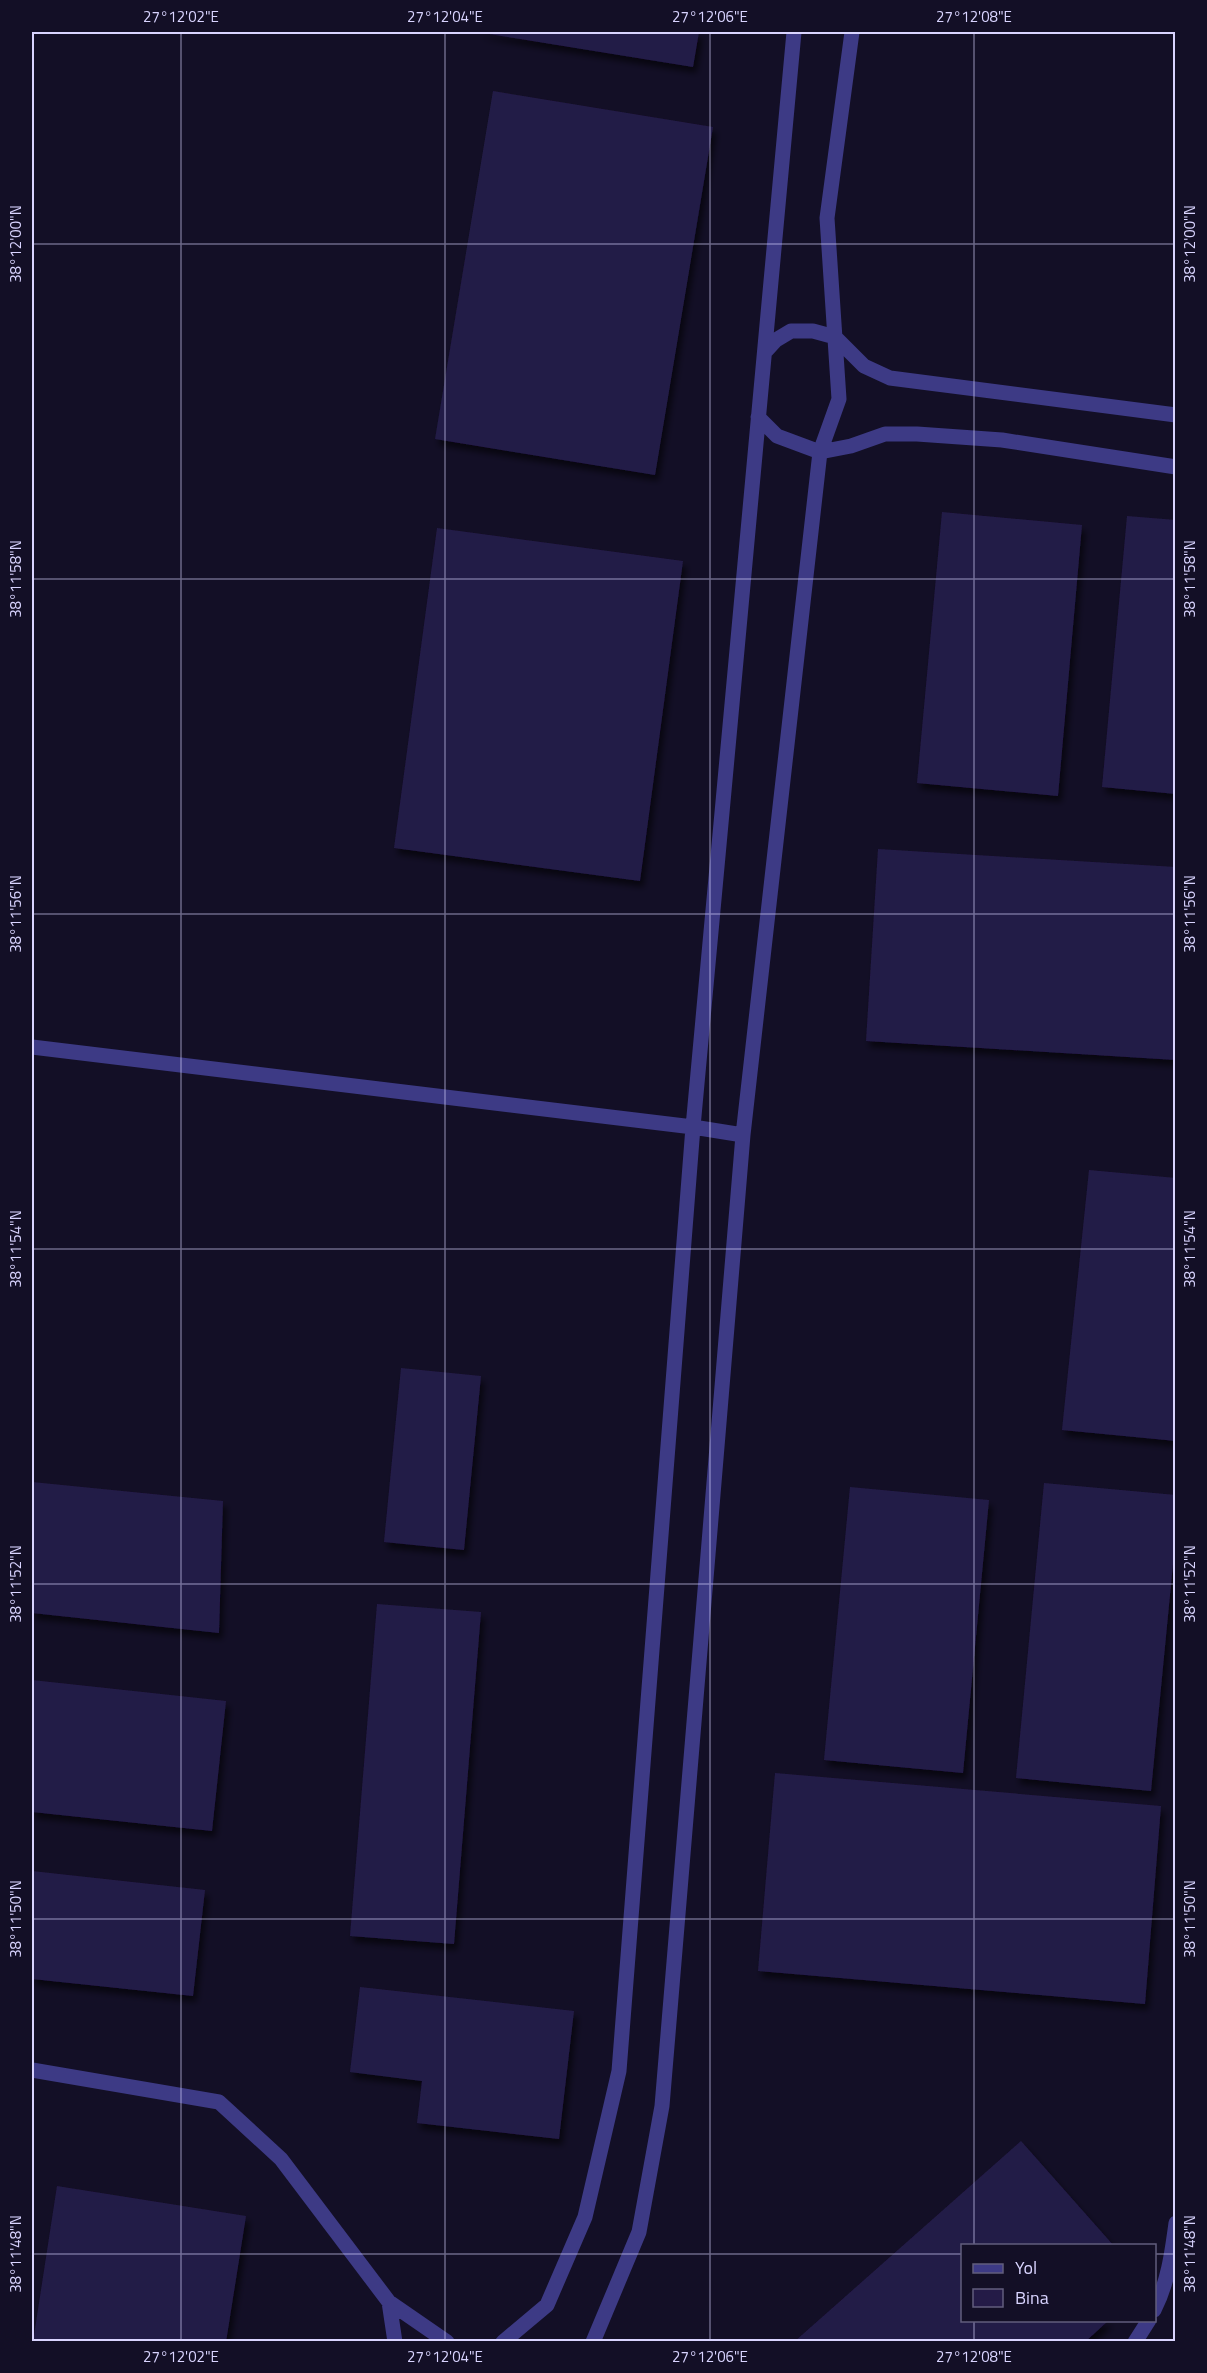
<svg xmlns="http://www.w3.org/2000/svg" width="1207" height="2373" font-family="'Titillium Web',sans-serif">
<style>
.building{fill:#241b47;filter:url(#shadow)}
.lines{fill:none;stroke-linecap:round;stroke-linejoin:round}
.minor{stroke:#3d3a85;stroke-width:15}
.ticks{fill:none;stroke:#d9d4ff;stroke-width:1.5;stroke-opacity:0.45}
.neatline{fill:none;stroke:#d9d4ff;stroke-width:2}
.ticks-label{font-size:15px;text-anchor:middle;fill:#d9d4ff}
</style>
<defs>
<filter id="shadow"><feDropShadow dx="3.5" dy="6" stdDeviation="3" flood-color="#0009"/></filter>
</defs>
<rect width="100%" height="100%" fill="#130f26"/>
<!-- building -->
<path class="building" d="M477 32H699L693 67Z
M493 91 713 127 655 475 435 439Z
M942 512 1082 525 1058 796 917 783Z
M1127 516 1176 520V794L1102 787Z
M437 528 683 561 640 881 394 848Z
M878 849 1176 867V1060L866 1041Z
M1089 1170 1176 1178V1441L1062 1430Z
M401 1368 481 1376 464 1550 384 1542Z
M32 1482 223 1501 219 1633 32 1613Z
M1044 1483 1176 1495V1533L1151 1791 1016 1778Z
M850 1487 989 1500 963 1773 824 1760Z
M377 1604 481 1612 454 1944 350 1936Z
M32 1680 226 1701 212 1831 32 1812Z
M775 1773 1161 1806 1145 2004 758 1971Z
M32 1871 205 1890 193 1996 32 1979Z
M360 1987 574 2011 559 2139 417 2123 422 2081 350 2072Z
M1021 2141 1114 2246H962V2320H1109L1085 2342H794Z
M57 2186 246 2216 226 2342H33Z"/>
<g class="lines">
<!-- minor -->
<path class="minor" d="M765 352 776 340 791 331H813L835 337 864 366 890 378 1176 415
M758 417 777 436 820 452 851 446 885 434H917L1002 440 1176 467
M32 1047 693 1127 743 1135
M32 2070 219 2102 281 2159 389 2302 447 2342
M389 2302 395 2342
M1154 2310C1168 2283 1172 2253 1176 2223
M503 2342 547 2305 585 2217 619 2071 693 1127 794 32
M593 2342 639 2232 662 2106 743 1135 820 452 839 399 827 218 852 32
M1135 2342 1149 2320"/>
</g>
<!-- ticks -->
<path class="ticks" d="M181 32V2342M445 32V2342M710 32V2342M974 32V2246M32 244H1176M32 579H1176M32 914H1176M32 1249H1176M32 1584H1176M32 1919H1176M32 2254H962M1154 2254H1176M974 2320V2342"/>
<!-- border -->
<rect width="1207" height="2373" fill="none" stroke="#130f26" stroke-width="66"/>
<!-- legend -->
<rect x="961" y="2244" width="195" height="78" fill="#130f26" stroke="#625e7d" stroke-width="1.5"/>
<rect x="973" y="2264" width="30" height="9" fill="#3d3a85" stroke="#625e7d" stroke-width="1.5"/>
<text x="1015" y="2274" font-size="18" fill="#d9d4ff">Yol</text>
<rect x="973" y="2289" width="30" height="18" fill="#241b47" stroke="#625e7d" stroke-width="1.5"/>
<text x="1015" y="2304" font-size="18" fill="#d9d4ff">Bina</text>
<rect x="33" y="33" width="1141" height="2307" class="neatline"/>
<g class="ticks-label">
<text x="181" y="22">27°12'02"E</text>
<text x="445" y="22">27°12'04"E</text>
<text x="710" y="22">27°12'06"E</text>
<text x="974" y="22">27°12'08"E</text>
<text transform="translate(16 244) rotate(-90)" y="5">38°12'00"N</text>
<text transform="translate(1190 244) rotate(-90)" y="5">38°12'00"N</text>
<text transform="translate(16 579) rotate(-90)" y="5">38°11'58"N</text>
<text transform="translate(1190 579) rotate(-90)" y="5">38°11'58"N</text>
<text transform="translate(16 914) rotate(-90)" y="5">38°11'56"N</text>
<text transform="translate(1190 914) rotate(-90)" y="5">38°11'56"N</text>
<text transform="translate(16 1249) rotate(-90)" y="5">38°11'54"N</text>
<text transform="translate(1190 1249) rotate(-90)" y="5">38°11'54"N</text>
<text transform="translate(16 1584) rotate(-90)" y="5">38°11'52"N</text>
<text transform="translate(1190 1584) rotate(-90)" y="5">38°11'52"N</text>
<text transform="translate(16 1919) rotate(-90)" y="5">38°11'50"N</text>
<text transform="translate(1190 1919) rotate(-90)" y="5">38°11'50"N</text>
<text transform="translate(16 2254) rotate(-90)" y="5">38°11'48"N</text>
<text transform="translate(1190 2254) rotate(-90)" y="5">38°11'48"N</text>
<text x="181" y="2362">27°12'02"E</text>
<text x="445" y="2362">27°12'04"E</text>
<text x="710" y="2362">27°12'06"E</text>
<text x="974" y="2362">27°12'08"E</text>
</g>
</svg>
